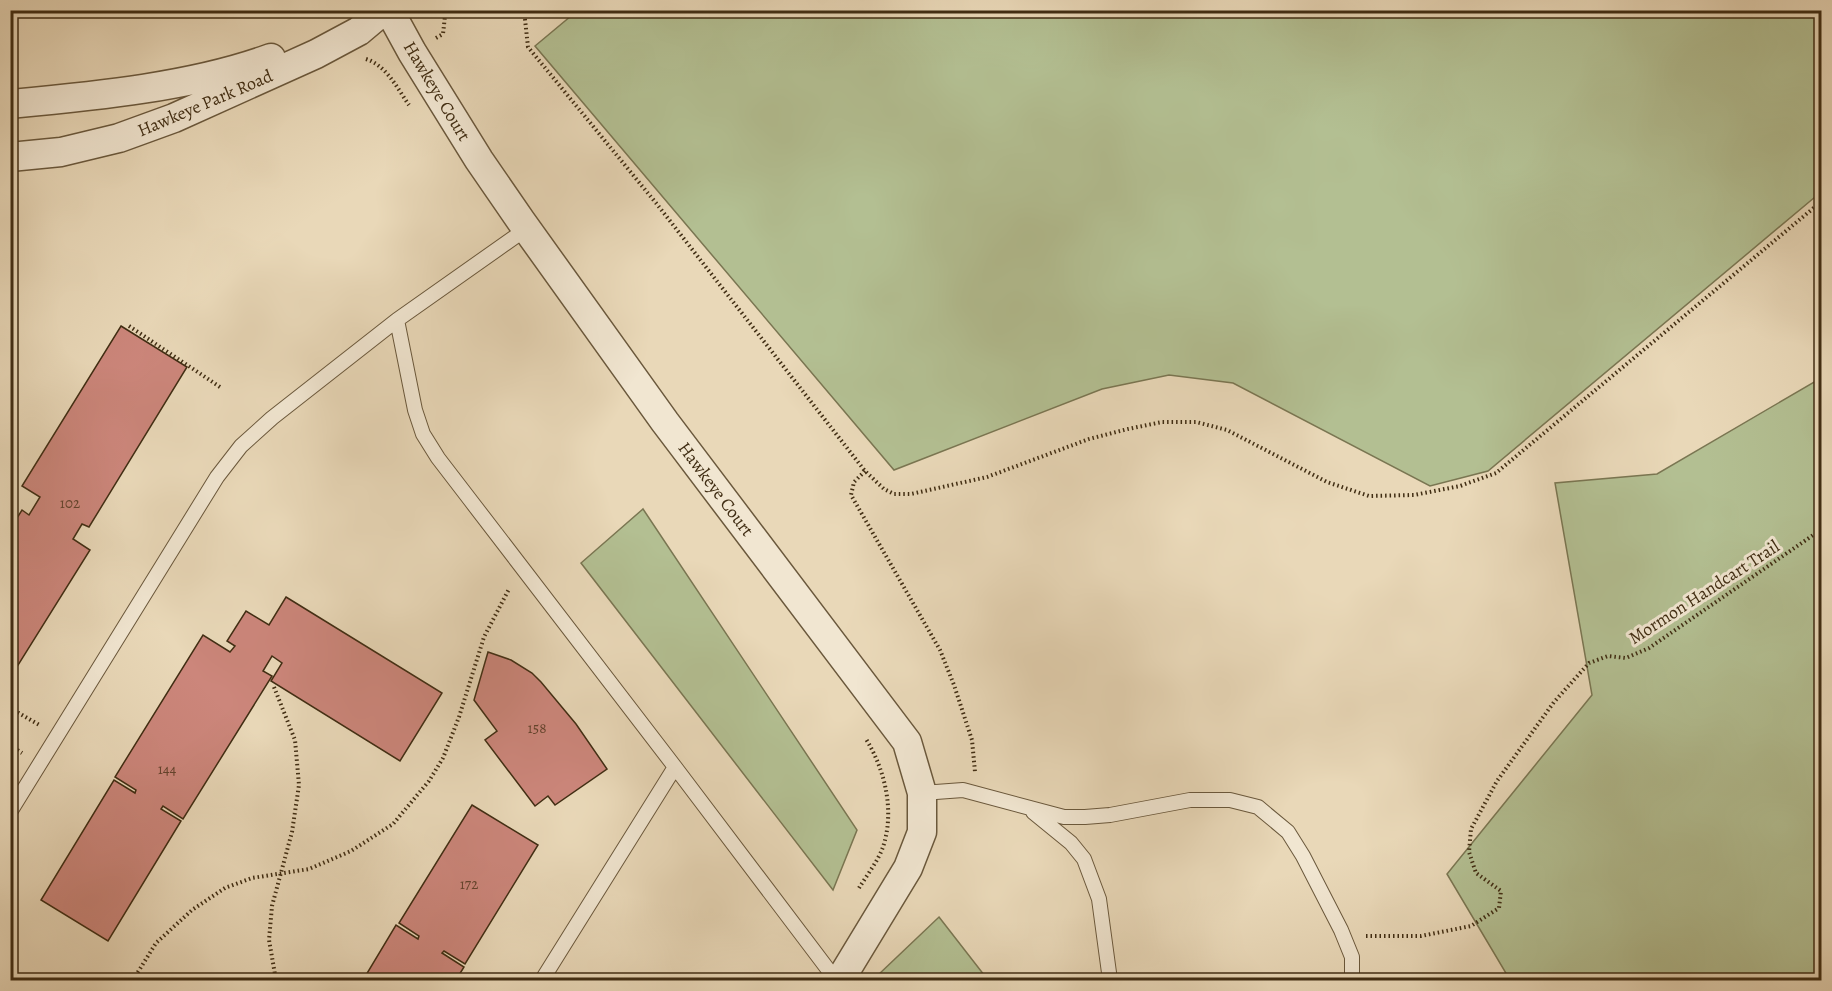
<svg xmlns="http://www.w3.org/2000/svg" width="1832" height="991" font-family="Alegreya,serif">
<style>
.green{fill:#b3bf92;stroke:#7a7652;stroke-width:1.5}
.building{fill:#cc867b;stroke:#402d13;stroke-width:1.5}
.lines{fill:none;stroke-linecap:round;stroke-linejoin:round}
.service-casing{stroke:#6a583c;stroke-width:16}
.minor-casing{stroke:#6a583c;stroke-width:31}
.path{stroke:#402d13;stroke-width:4;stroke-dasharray:1.5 3;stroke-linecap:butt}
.service{stroke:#f1e6d1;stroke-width:14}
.minor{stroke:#f1e6d1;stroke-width:28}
.labels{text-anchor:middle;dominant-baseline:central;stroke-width:6;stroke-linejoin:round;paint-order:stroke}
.number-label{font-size:15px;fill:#63432d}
.street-label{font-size:18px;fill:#402d13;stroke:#f1e6d1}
</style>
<rect width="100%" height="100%" fill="#e9d8b8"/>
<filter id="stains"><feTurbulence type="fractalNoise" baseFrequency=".00333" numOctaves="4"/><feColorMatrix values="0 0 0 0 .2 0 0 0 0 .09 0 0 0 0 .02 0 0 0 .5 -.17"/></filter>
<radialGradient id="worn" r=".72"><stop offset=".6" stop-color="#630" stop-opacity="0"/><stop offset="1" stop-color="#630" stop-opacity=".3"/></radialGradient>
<!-- green -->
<path class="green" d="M577 11H1821V192L1488 471 1430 486 1233 383 1169 375 1102 389 894 470 535 46Z
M1821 378V980H1510L1447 874 1592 695 1555 483 1657 474Z
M643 509 857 830 833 890 581 563Z
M939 917 988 980H881L877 976Z"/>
<!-- building -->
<path class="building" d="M121 326 187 367 89 527 82 524 73 539 90 550 10 678V529L22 510 29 515 40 497 22 486Z
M286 597 442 693 400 761 271 681 282 663 272 656 263 671 272 676 183 819 163 806 161 809 181 821 108 941 41 900 114 780 135 793 136 790 115 777 203 635 230 652 235 646 227 641 246 611 269 625Z
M488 652 511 660 532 673 541 682 576 724 607 769 555 805 548 796 535 806 485 740 497 731 474 700Z
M472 805 538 845 465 964 444 951 442 953 464 967 456 980H363L396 925 418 939 419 936 399 923Z"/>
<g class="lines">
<defs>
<path id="service" d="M526 229 397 320 415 410 423 434 438 458 471 501 675 767 836 980
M922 793 963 790 1064 817H1085L1110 815 1190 800H1230L1258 807 1288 832 1303 856 1341 930 1352 957V980
M10 812 217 477 241 446 272 418 397 320
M1033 812 1071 843 1084 859 1099 899 1110 980
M542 980 675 767"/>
<path id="minor" d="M389 10 412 52 479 160 521 221 665 422 907 742 922 793V832L908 868 840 980
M10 104C95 96 192 87 271 58
M10 157 61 152 119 138 174 118 316 54 359 31 384 10"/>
</defs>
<!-- service casing -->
<use href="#service" class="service-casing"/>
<!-- minor casing -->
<use href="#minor" class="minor-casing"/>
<!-- path -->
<path class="path" d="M524 10 528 47 656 203 865 471 884 489 894 494H911L987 477 1089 439 1128 429 1162 422H1196L1227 430 1327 482 1369 496 1414 495 1460 486 1496 473 1822 201
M436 38 443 34 445 16 448 10
M366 59C387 66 397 88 409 105
M129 326 220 387
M865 471 854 482 851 495 940 650 954 685 972 740 975 772
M274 687 295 740 299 785 292 832 272 906 269 940 276 980
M10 708 41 726
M10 745 22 753
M859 888C867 875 878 861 883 847 895 811 885 770 866 739
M1366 936H1421L1471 926 1499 908 1501 891 1476 873 1469 852 1471 829 1497 781 1554 702 1589 663 1608 656 1626 658 1649 648 1822 529
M133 980 156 943 192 910 225 888 252 878 309 869 351 851 393 824 429 781 443 758 459 717 484 637 509 589"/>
<!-- service -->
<use href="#service" class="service"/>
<!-- minor -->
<use href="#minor" class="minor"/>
</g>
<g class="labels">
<!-- number labels -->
<g class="number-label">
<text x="70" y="503">102</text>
<text x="537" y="728">158</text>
<text x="167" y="769">144</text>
<text x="469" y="884">172</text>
</g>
<!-- street labels -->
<g class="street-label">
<text transform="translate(437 91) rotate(59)">Hawkeye Court</text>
<text transform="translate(205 103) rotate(-23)">Hawkeye Park Road</text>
<text transform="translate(716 489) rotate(53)">Hawkeye Court</text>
<text transform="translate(1704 592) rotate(-33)">Mormon Handcart Trail</text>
</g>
</g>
<!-- margin -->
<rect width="1832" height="991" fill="none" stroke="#e9d8b8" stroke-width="36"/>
<rect x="12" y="12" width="1808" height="967" fill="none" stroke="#402d13" stroke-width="3"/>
<rect x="18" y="18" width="1796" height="955" fill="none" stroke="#402d13" stroke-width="1.5"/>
<rect width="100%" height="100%" filter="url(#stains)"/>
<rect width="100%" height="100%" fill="url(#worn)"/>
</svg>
